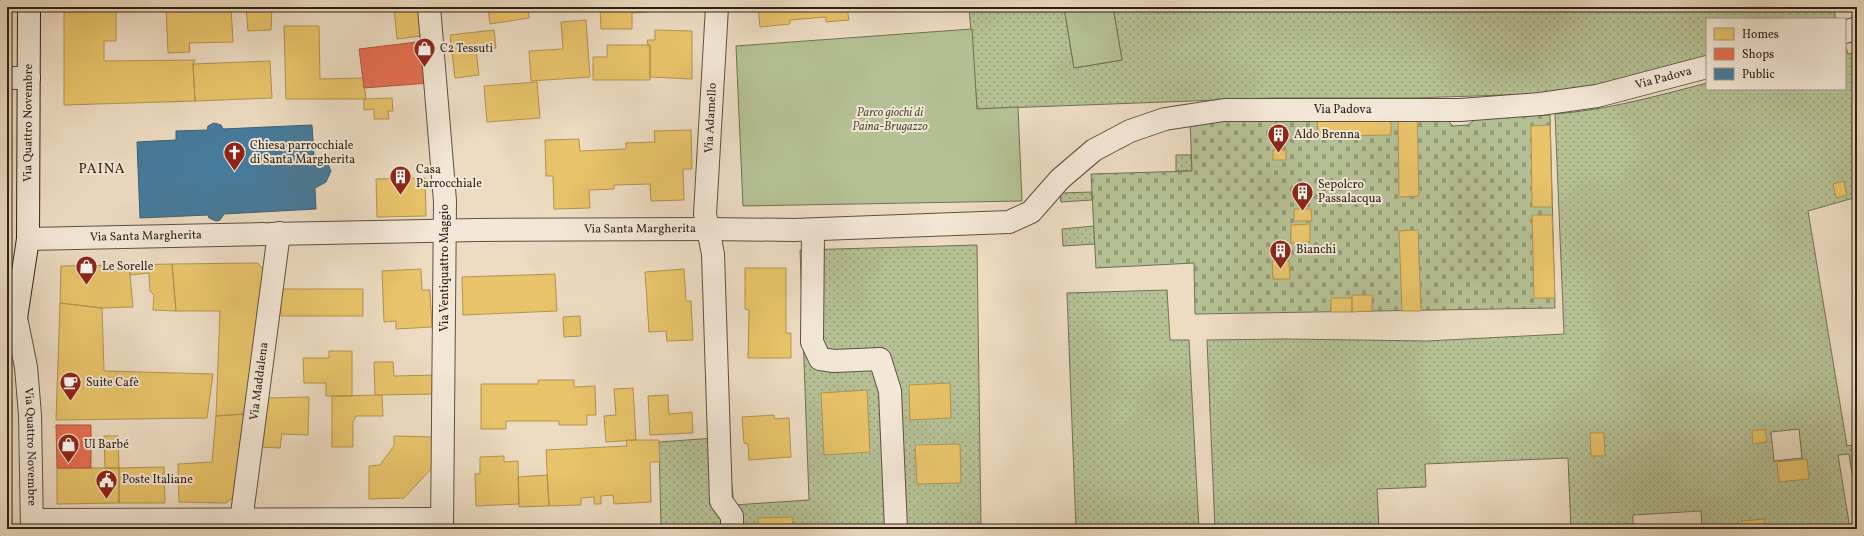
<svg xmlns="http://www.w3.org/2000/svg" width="1864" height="536" font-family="Vollkorn,serif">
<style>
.grass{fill:url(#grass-dots);stroke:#717154;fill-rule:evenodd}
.cemetery{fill:url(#cemetery-stones);stroke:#717154}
.green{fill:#b5c195;stroke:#717154}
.homes{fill:#e9c46a;stroke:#b19350}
.shops{fill:#e76f51;stroke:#af583f}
.public{fill:#457b9d;stroke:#3e6074}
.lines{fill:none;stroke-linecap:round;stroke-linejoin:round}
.minor-casing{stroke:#5d5040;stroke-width:24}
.secondary-casing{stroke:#2d2114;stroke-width:24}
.minor{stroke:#f3e8d7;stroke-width:22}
.secondary{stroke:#f3e8d7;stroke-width:22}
.labels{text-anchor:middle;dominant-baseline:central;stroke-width:4;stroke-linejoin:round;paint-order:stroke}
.poi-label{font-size:12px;fill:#2d2114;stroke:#f3e8d7;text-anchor:start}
.street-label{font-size:12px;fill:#2d2114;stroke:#f3e8d7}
.park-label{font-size:12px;font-style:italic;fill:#56513b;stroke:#f3e8d7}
.quarter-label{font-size:14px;letter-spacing:1px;fill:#2d2114;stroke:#f3e8d7}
</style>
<defs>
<pattern id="grass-dots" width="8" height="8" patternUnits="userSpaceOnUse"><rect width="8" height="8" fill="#b5c195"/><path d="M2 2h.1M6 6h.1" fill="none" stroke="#949c78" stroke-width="1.8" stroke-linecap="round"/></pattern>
<pattern id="cemetery-stones" width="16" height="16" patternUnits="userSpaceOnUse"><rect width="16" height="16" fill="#b5c195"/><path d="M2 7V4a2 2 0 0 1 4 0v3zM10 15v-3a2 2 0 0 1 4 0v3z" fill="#949c78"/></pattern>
</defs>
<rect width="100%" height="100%" fill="#eddcc2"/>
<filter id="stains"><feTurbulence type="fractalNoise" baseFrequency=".005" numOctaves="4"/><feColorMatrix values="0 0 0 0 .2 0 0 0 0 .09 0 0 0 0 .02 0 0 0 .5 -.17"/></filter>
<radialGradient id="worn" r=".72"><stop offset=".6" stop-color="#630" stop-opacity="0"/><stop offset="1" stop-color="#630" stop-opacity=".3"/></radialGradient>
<!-- grass -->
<path class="grass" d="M969 7H1064L1074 68 1122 60 1113 7H1833L1836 19H1707V59L1585 88 1536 94 1412 98H1272L977 109Z
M1845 43 1848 54 1857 52V197L1808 211 1847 446 1857 444V505L1849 454 1838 455 1850 529H1702L1701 511 1633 515V529H1571L1568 458 1425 464 1426 487 1377 489 1379 529H1215L1207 340 1286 339 1427 341 1564 334 1555 114C1607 110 1657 96 1707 83V89H1845ZM1799 429 1802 458 1774 461 1771 432Z
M1176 155H1191L1192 171H1176Z
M1092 192V200L1061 202 1060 193Z
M1094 226 1095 244 1063 246 1062 229Z
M977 245 981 529H661L659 442 715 438 718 479 731 478 734 505 809 500 800 250Z
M1167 290 1170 340H1189L1199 529H1076L1067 293Z"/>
<!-- cemetery -->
<path class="cemetery" d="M1442 115 1453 126 1468 125 1478 117 1550 115 1555 308 1195 314 1194 263 1096 268 1091 174 1192 171 1190 121Z"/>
<!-- green -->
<path class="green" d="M1064 7H1113L1122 60 1074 68Z
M972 29 977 109 1018 107 1022 201 743 206 736 46Z
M12 401 10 529H7V417Z"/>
<!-- homes -->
<path class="homes" d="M64 7H116V41H104V61L195 60 193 64 195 101 64 105Z
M166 7H184V9L231 7 233 42 189 43 190 52 168 53Z
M246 7H272L271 30 248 31Z
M394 7H426L428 35 397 39Z
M488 7H528L529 18 490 24Z
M600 7H647V12L632 13V29H601Z
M758 7H847L849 20 826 22V17L790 20V24L760 27Z
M586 20 590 77 531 81 529 51 563 49 561 22Z
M284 26H319L320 79 363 78 366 99H286Z
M494 30 496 48 476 50 479 75 455 78 450 35Z
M655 30 692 31V79L650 77V45H648L647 40H655Z
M607 45H650V80H593V57H607Z
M270 61 272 98 195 101 193 64Z
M537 82 540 118 487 122 484 86Z
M392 98 393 111H388L389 119H374V109L364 110V99Z
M1417 116 1419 196 1399 197 1398 117Z
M1391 117V135L1318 136 1317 119Z
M1550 125 1552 207H1532L1531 126Z
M691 130 692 169H683L684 200 651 201 650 184 614 185V189L589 190 590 208 554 209 553 176H546L545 140 579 139 580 151 626 149V143L655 142 654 131Z
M1273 150H1286V160H1273Z
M425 178 426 216 377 217 376 179Z
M1844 181 1847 195 1836 198 1833 184Z
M1294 209H1311L1312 221H1294Z
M1532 215H1552L1555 298H1534Z
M1310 224V242L1291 243V225Z
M1418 230 1421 311H1402L1399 231Z
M1272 261H1289L1290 279H1273Z
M258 263 267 275 245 414 216 416 220 311H176L172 264Z
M172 264 176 311 153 310 154 295 150 291 149 273 130 275 129 265Z
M129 265 133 307 102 308 60 303 61 266Z
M745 268H786V333H791V358H748L749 310 745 309Z
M421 269 422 290H430L432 327 396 329V321L384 322 382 271Z
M684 269 686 301H691L693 340 667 341 666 331 649 332 645 272Z
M555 274 557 311 463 315 462 277Z
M281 289H363V316H281Z
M1352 295H1372V311L1352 312Z
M1331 298H1352V312H1331Z
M60 303 102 308 104 371 213 374 207 418 56 420Z
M580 316 581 336 564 337 563 317Z
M329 351H352V396H326V383H304L303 358H329Z
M374 362H393L394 376 437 375V394L375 395Z
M538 380H574V387L595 386 596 415H587V425H559V421H506V429H481V384H538Z
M950 383 951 418 910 420 909 385Z
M633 388 636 440 606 442 604 416 616 415 614 389Z
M867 390 870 452 824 455 821 393Z
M382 395 383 416H356L353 422V447H332V396Z
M668 395 669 414 692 412 693 433 650 435 648 396Z
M309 397 308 435 282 434 280 448 260 447 265 398Z
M245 414 234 497 226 503 179 502 178 464 212 462 216 416Z
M774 415 775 419 789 418 791 457 749 460 748 444 744 443 742 417Z
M1765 429 1767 442 1753 444 1752 431Z
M1590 433H1604L1605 456H1591Z
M104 436H118L119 468H105Z
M394 436 432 437V468L404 498 369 499V466L380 465 394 446Z
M626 440H659L660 462H650L651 502 614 504 613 495 601 496V504H594V497L581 498V505L549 506 546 450 627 446Z
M960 444 961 483 917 484 915 445Z
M504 456V462L518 461 519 504 476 506 475 474H480V457Z
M1807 459 1809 479 1779 482 1777 462Z
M164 467 165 503H119V468Z
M57 468H119V503L57 504Z
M547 475 549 506 519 507 518 477Z
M793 517V529H758V518Z
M1765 519V527H1768V529H1737L1736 527H1742V521Z"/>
<!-- shops -->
<path class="shops" d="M417 42 419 56 426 55 429 83 364 88 359 49Z
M56 425H91V468H57Z"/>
<!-- public -->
<path class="public" d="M214 123 221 125 223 129 312 125 314 155 326 160 331 171 326 182 315 188 316 209 224 214 220 220 216 221 209 218 208 215 140 218 137 142 176 140V131L207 130 208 126Z"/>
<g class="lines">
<defs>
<g id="minor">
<path d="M429 7 445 201 442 529"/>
<path d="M717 7 705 214 713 254 721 501 732 516V529"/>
<path d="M1845 32 1857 28"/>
<path d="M7 78H29"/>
<path d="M813 230 812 342 820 359 834 361 880 359 890 391 896 529"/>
<path id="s1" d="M271 234 477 230 709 229 794 230 1009 222 1031 212 1060 179 1094 150 1130 131 1165 119 1224 110H1460L1540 104 1597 96 1707 67"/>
<path id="s2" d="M28 239 264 234"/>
<path id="s3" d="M16 318 26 367 30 415 32 529"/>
<path d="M32 520 442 519"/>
<path id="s4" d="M240 529 279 233"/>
</g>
<g id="secondary">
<path id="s5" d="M16 318 28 239 29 7"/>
</g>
</defs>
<!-- minor casing -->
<use href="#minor" class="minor-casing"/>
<!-- secondary casing -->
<use href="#secondary" class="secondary-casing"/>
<!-- minor -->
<use href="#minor" class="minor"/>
<!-- secondary -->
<use href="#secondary" class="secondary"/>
</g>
<!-- icons -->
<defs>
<symbol id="shop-pin" viewBox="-11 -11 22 30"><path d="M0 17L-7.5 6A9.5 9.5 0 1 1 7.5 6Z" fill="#8f2418" stroke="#f3e8d7"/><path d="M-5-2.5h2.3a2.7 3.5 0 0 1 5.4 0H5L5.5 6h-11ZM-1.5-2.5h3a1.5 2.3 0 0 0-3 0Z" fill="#fff"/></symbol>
<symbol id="building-pin" viewBox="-11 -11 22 30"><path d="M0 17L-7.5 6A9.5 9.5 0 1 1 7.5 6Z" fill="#8f2418" stroke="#f3e8d7"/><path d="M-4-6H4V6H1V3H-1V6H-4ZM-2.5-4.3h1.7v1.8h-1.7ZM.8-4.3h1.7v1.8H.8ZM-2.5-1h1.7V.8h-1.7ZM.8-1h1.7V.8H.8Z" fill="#fff"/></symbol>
<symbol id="church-pin" viewBox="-11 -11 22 30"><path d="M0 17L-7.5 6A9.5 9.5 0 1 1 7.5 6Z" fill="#8f2418" stroke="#f3e8d7"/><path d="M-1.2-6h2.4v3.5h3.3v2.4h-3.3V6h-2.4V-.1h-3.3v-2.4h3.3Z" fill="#fff"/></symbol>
<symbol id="cafe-pin" viewBox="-11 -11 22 30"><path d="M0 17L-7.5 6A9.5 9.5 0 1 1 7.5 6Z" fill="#8f2418" stroke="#f3e8d7"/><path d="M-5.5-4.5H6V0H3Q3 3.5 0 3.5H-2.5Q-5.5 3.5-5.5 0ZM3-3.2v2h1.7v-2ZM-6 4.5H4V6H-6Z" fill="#fff"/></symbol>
<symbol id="civic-pin" viewBox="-11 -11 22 30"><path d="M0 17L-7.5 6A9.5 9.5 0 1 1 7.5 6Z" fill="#8f2418" stroke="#f3e8d7"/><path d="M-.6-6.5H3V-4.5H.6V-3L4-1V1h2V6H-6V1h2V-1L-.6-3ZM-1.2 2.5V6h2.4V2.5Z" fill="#fff"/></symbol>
</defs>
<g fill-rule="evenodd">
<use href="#shop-pin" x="412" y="36" width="25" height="34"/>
<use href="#building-pin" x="1266" y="122" width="25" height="34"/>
<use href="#church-pin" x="222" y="140" width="25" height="34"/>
<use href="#building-pin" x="388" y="164" width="25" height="34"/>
<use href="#building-pin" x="1290" y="180" width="25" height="34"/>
<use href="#building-pin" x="1268" y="238" width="25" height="34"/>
<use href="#shop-pin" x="74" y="254" width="25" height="34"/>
<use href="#cafe-pin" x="58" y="370" width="25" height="34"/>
<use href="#shop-pin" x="56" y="432" width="25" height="34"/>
<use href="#civic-pin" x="94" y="468" width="25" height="34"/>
</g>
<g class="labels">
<!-- poi labels -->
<g class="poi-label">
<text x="440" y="49">C2 Tessuti</text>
<text x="1294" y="135">Aldo Brenna</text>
<text x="250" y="146">Chiesa parrocchiale<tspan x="250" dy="14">di Santa Margherita</tspan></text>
<text x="416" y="170">Casa<tspan x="416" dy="14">Parrocchiale</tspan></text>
<text x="1318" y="185">Sepolcro<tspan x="1318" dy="14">Passalacqua</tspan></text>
<text x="1296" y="250">Bianchi</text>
<text x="102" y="267">Le Sorelle</text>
<text x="86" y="383">Suite Cafè</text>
<text x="84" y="445">Ul Barbé</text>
<text x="122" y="480">Poste Italiane</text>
</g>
<!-- street labels -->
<g class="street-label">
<text stroke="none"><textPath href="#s1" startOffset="1431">Via Padova</textPath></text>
<text stroke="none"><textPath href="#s1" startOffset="1107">Via Padova</textPath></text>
<text transform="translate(711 118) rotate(-87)">Via Adamello</text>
<text stroke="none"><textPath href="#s5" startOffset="196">Via Quattro Novembre</textPath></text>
<text stroke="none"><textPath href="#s1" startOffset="369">Via Santa Margherita</textPath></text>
<text stroke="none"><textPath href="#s2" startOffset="118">Via Santa Margherita</textPath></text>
<text transform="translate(445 268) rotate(-90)">Via Ventiquattro Maggio</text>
<text stroke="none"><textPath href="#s4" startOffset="149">Via Maddalena</textPath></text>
<text stroke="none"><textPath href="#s3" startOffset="130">Via Quattro Novembre</textPath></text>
</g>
<!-- park labels -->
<g class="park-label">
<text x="890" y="113">Parco giochi di<tspan x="890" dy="14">Paina-Brugazzo</tspan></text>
</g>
<!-- quarter labels -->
<g class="quarter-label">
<text x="102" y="169">PAINA</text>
</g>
</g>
<!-- margin -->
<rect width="1864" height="536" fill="none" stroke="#eddcc2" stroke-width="24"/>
<rect x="8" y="8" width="1848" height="520" fill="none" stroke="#2d2114" stroke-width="2"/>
<rect x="12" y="12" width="1840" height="512" fill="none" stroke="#2d2114"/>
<!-- legend -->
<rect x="1706" y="18" width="140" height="72" fill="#f3e8d7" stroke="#a49889"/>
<rect x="1714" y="28" width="20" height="12" fill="#e9c46a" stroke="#a49889"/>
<text x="1742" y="38" font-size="12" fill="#2d2114">Homes</text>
<rect x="1714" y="48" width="20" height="12" fill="#e76f51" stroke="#a49889"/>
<text x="1742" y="58" font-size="12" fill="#2d2114">Shops</text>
<rect x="1714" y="68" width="20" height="12" fill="#457b9d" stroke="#a49889"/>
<text x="1742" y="78" font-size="12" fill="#2d2114">Public</text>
<rect width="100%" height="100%" filter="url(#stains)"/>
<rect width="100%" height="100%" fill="url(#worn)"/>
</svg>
